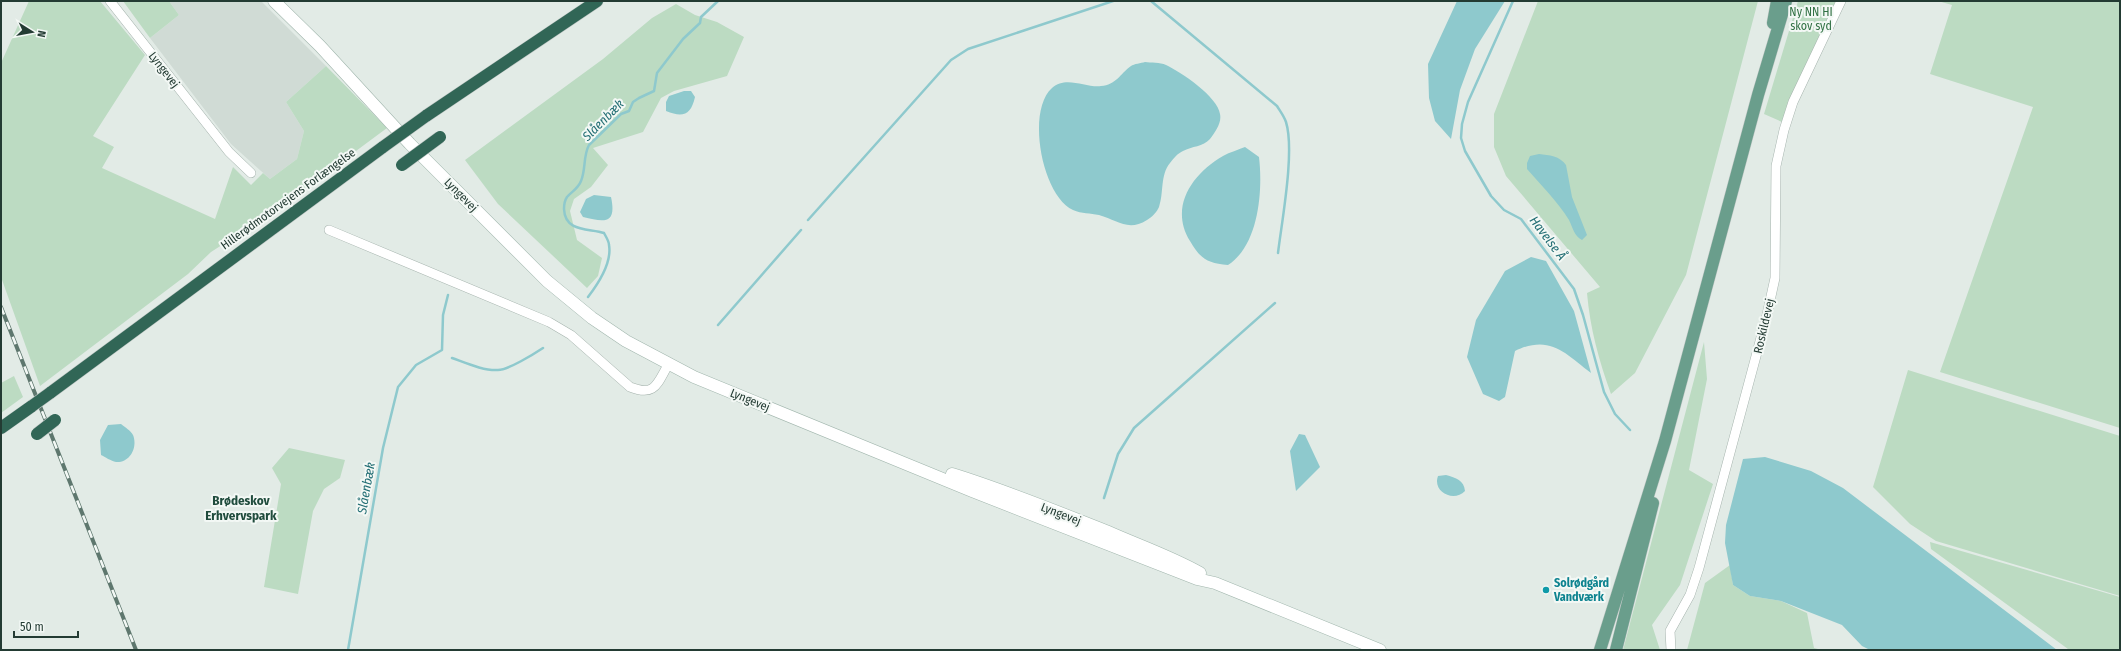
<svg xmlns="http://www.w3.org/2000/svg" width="2121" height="651" font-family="'Fira Sans Condensed',sans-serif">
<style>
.built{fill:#d0dbd5}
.green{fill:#bcdbc2}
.water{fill:#8ec9cd}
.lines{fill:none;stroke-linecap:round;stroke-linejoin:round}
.stream{stroke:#8ec9cd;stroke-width:2.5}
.street-casing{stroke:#a5b3ad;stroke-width:10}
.secondary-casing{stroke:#a1b6ad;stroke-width:13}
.primary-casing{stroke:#c1c8c6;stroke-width:13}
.highway-casing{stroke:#c1c8c6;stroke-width:13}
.street{stroke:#fff;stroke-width:9}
.secondary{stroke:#fff;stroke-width:12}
.primary{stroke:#6a9e8c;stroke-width:12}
.highway{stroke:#316656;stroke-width:12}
.rail-casing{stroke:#5e776e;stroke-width:4}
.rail{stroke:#f3f8f5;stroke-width:2.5;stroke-dasharray:8;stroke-linecap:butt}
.highway-bridge-casing{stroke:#c1c8c6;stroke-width:13;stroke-linecap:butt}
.highway-bridge{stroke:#316656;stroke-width:12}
.culture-dot{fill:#0f9aa8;stroke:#f3f8f5;stroke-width:1.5}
.labels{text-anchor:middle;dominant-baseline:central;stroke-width:4;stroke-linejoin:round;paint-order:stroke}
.park-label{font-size:12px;fill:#307043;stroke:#f3f8f5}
.street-label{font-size:12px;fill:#233b33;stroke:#f3f8f5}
.culture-label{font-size:12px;font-weight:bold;fill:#0d838f;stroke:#f3f8f5;text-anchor:start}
.water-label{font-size:13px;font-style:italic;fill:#216d73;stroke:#f3f8f5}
.neighbourhood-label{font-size:13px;font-weight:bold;fill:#204c3d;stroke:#f3f8f5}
</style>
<rect width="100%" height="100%" fill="#e2ebe6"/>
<!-- built -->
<path class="built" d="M169 1H261L326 66 286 102 304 131 297 159 270 179 231 144 150 38 179 15Z"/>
<!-- green -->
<path class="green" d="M29 1H100L145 55 93 136 114 147 102 168 215 219 233 167 251 185 263 173 270 179 297 159 304 131 286 102 326 66 387 128 279 208 211 252 188 274 40 386 1 277V63Z
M123 1H169L179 15 150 38Z
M1538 1H1758L1686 275 1635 373 1611 394C1599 361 1590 328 1587 293L1600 287 1506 176 1494 147V114Z
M1798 1H1837L1782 122 1764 114Z
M1938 1H2120V428L1940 372 2033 107 1930 74 1952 5Z
M676 4 695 15 717 22 744 37 727 76 674 91 661 98 643 132 593 148 608 165 591 187 574 199 570 211 577 240 602 258 598 276 587 288 498 204 465 160 603 59 652 18Z
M1704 342 1707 379 1689 470 1713 484 1680 585 1652 625 1660 650H1623Z
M1908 370 2120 436V596L1936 541 1910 524 1873 487Z
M14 376 23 397 1 413V383Z
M289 448 345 460 340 478 324 489 313 511 298 594 264 587 281 484 272 468Z
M1930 542 2120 597V650L2068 649 1931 549Z
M1730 565 1733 585 1750 596 1781 601 1807 613 1814 648 1822 650H1687L1705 583Z"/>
<!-- water -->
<path class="water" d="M1457 1H1505L1475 49 1460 90 1451 139 1435 121 1429 98 1428 64Z
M1145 62C1151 63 1160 62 1166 65 1181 72 1218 97 1220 114 1222 123 1215 132 1210 139 1203 147 1192 146 1183 151 1178 153 1173 159 1170 163 1160 175 1164 193 1159 207 1157 212 1152 217 1147 220 1128 232 1117 220 1099 215 1090 213 1082 214 1073 210 1042 196 1026 111 1052 88 1066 75 1086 88 1101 86 1116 85 1120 74 1131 66 1134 64 1141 63 1145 62Z
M684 91H691L695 97C691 115 683 118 666 111V102L669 96Z
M1245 147 1259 157C1263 190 1259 245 1228 265 1208 263 1201 260 1190 241 1169 207 1192 174 1223 156 1230 152 1238 150 1245 147Z
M1539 154C1549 155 1560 156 1566 165L1572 197 1587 235 1582 240C1574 236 1573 228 1569 220 1558 202 1541 185 1527 169V163L1530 156Z
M594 195 611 197C617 225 604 222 583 217L580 212 586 199Z
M1531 257 1546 261 1574 311 1591 373C1565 353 1550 334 1515 351L1505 397 1499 401 1483 394 1467 357 1476 320 1505 271Z
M121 424C125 427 131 431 133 435 138 447 130 463 116 462 111 461 105 457 101 455L100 440 108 425Z
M1299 434 1305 435 1320 467 1296 491 1290 451Z
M1765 457 1811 471 1843 488 2057 650H1870L1862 646 1842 625 1781 601 1750 596 1733 585 1725 543 1726 525 1743 459Z
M1446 475C1456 478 1464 480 1465 491 1454 503 1432 492 1438 476Z"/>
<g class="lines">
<!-- stream -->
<path class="stream" d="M1151 1 1277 106C1280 111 1284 116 1286 122 1295 151 1282 220 1278 253
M1513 1 1468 102 1462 124 1461 138 1465 151 1491 196 1504 210 1521 219 1574 289 1583 315 1604 392 1615 414 1630 430
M808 220 951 60 968 49 1113 1
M588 297C598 284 612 262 609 245 609 241 606 237 604 233 590 228 565 233 564 209 564 205 565 200 567 197 572 191 578 189 581 181 586 169 583 156 589 145L621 114 629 111 633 102 639 98 654 91 657 73 683 39 700 23 701 17 718 1
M718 325 801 230
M452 358C466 363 484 371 498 370 508 370 534 354 543 348
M1104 498 1118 454 1134 428 1275 303
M348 650 383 448 398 387 416 365 442 350 443 315 448 295"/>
<defs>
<path id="street" d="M110 1 229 152 251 173
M329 230 549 322 571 335 630 387C655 397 657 384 668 365
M1671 650 1670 631 1690 595 1699 568 1766 319 1775 278 1776 166 1784 130 1793 102 1841 1"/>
<path id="secondary" d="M274 1 320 46 410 144 547 281 592 318 626 341 694 377 972 491 1197 579 1215 583 1380 650
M952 474C1004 490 1055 511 1106 531 1137 545 1170 556 1200 573"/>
<path id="primary" d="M1773 23 1777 1
M1600 650 1665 441 1758 95 1786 1
M1616 650 1653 503"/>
<path id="highway" d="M426 116 597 1
M50 393 383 147
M1 428 32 406"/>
</defs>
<!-- street casing -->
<use href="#street" class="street-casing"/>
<!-- secondary casing -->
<use href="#secondary" class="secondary-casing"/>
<!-- primary casing -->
<use href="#primary" class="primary-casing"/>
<!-- highway casing -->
<use href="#highway" class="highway-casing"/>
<!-- street -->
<use href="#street" class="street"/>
<!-- secondary -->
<use href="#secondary" class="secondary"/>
<!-- primary -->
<use href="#primary" class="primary"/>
<!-- highway -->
<use href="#highway" class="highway"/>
<defs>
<path id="rail" d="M1 307 136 650"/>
</defs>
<!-- rail casing -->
<use href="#rail" class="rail-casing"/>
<!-- rail -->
<use href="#rail" class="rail"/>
<defs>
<path id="highway-bridge" d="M383 147 426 116
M402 165 440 137
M32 406 50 393
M37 434 55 420"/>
</defs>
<!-- highway-bridge casing -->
<use href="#highway-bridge" class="highway-bridge-casing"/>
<!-- highway-bridge -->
<use href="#highway-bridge" class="highway-bridge"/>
</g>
<!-- markers -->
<circle class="culture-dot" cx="1546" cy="590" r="4"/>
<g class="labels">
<!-- park labels -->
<g class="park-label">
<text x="1811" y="12">Ny NN HI<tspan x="1811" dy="14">skov syd</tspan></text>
</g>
<!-- street labels -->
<g class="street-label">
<text transform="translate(164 70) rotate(52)">Lyngevej</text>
<text transform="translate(461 195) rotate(45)">Lyngevej</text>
<text transform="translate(288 199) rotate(-36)">Hillerødmotorvejens Forlængelse</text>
<text transform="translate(1764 326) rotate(-77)">Roskildevej</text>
<text transform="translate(750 400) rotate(22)">Lyngevej</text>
<text transform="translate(1061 514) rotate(21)">Lyngevej</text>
</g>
<!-- culture labels -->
<g class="culture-label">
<text x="1554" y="583">Solrødgård<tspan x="1554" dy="14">Vandværk</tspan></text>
</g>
<!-- water labels -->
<g class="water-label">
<text transform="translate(603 120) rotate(-45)">Slåenbæk</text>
<text transform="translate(1548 238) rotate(53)">Havelse Å</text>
<text transform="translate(366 488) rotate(-80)">Slåenbæk</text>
</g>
<!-- neighbourhood labels -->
<g class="neighbourhood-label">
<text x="241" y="500">Brødeskov<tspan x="241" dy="15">Erhvervspark</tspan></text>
</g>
</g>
<!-- border -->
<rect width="2121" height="651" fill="none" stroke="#233b33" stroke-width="4"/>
<!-- north arrow -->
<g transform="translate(32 32) rotate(101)" stroke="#f3f8f5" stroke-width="3" paint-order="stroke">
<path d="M0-3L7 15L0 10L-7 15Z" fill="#233b33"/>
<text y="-6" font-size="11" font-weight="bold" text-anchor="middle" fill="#233b33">N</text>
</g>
<!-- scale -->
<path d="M14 631v6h64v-6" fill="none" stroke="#233b33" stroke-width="2"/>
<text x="20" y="631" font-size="12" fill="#233b33" stroke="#f3f8f5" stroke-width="3" paint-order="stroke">50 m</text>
</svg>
